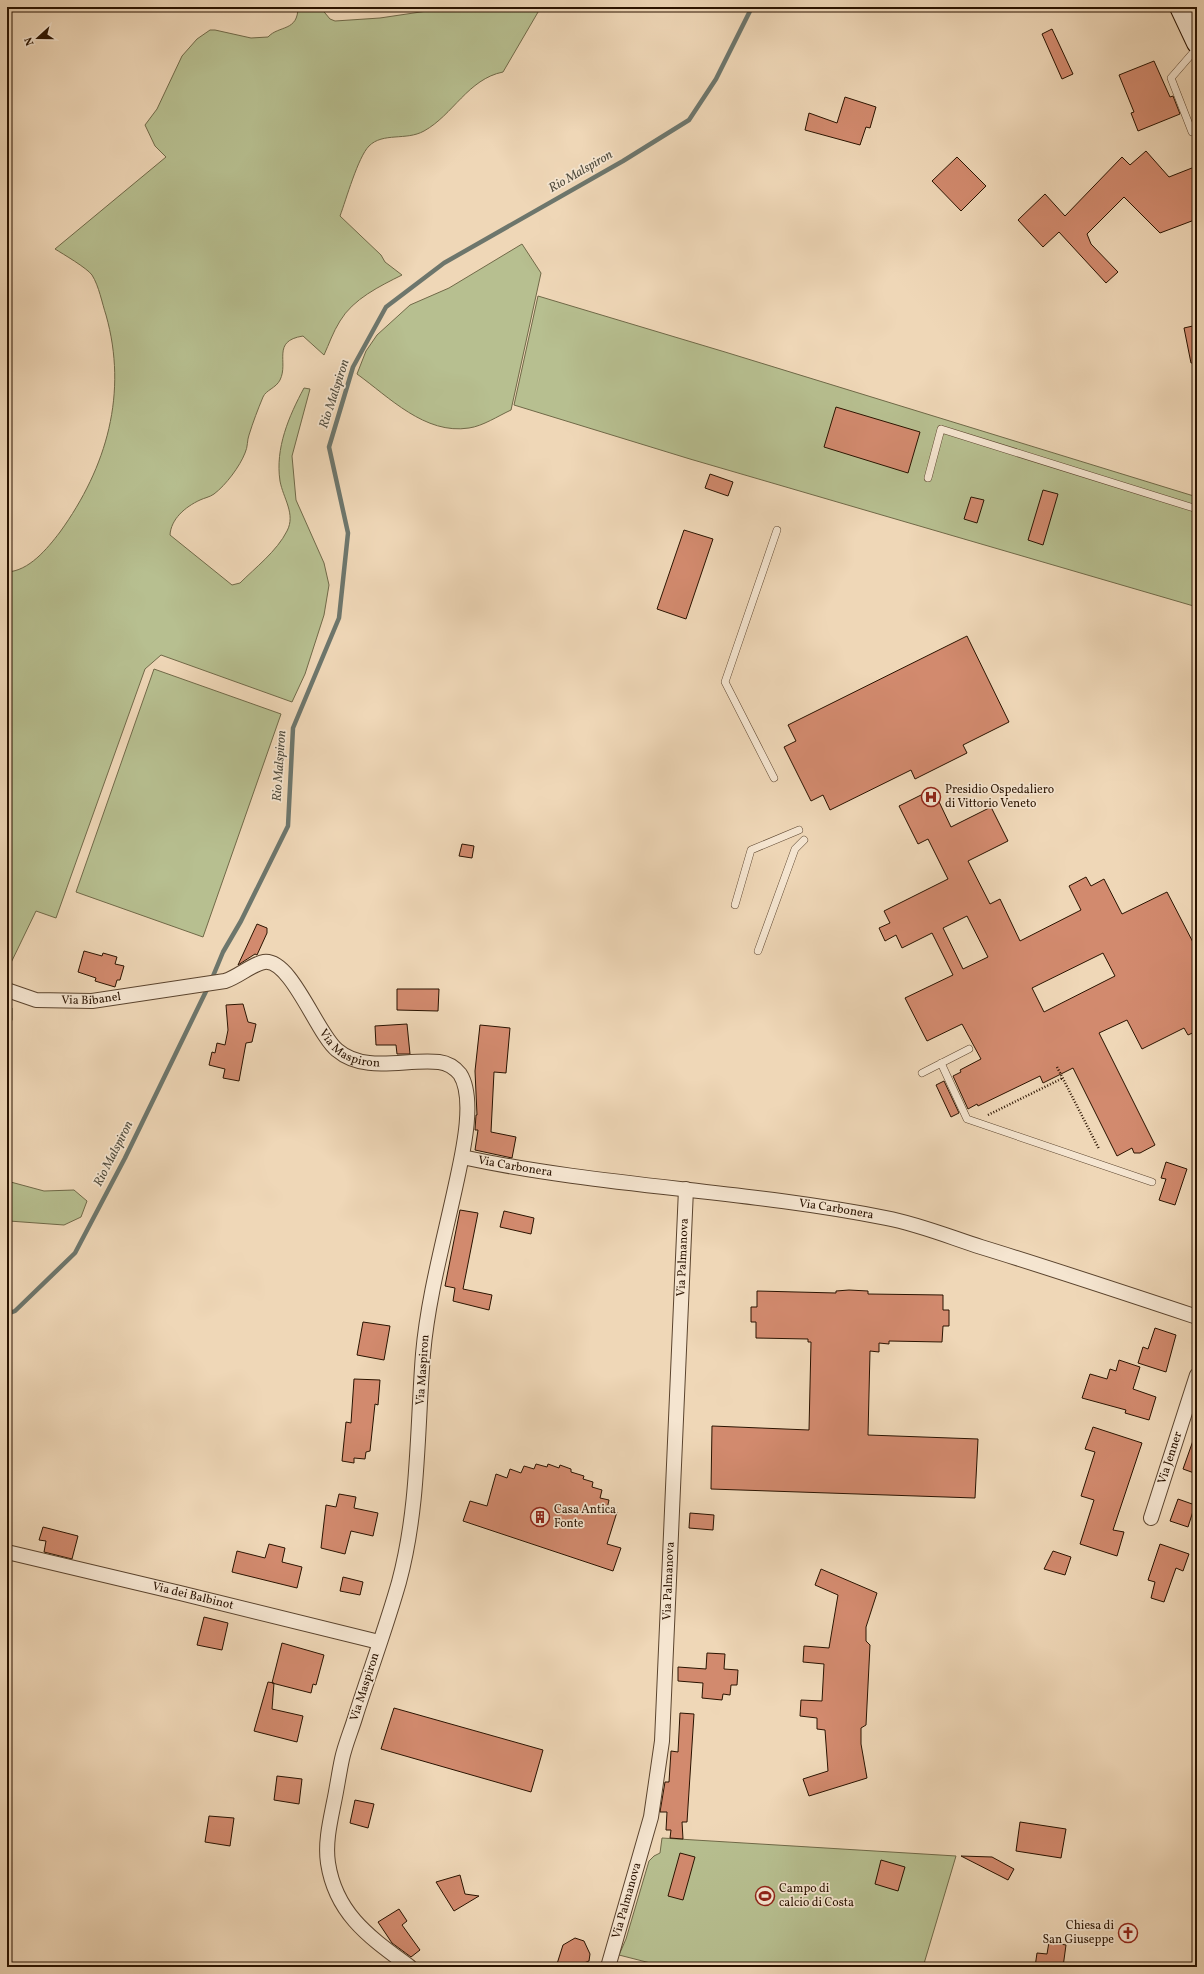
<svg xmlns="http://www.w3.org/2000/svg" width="1204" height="1974" font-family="Vollkorn,serif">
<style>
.green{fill:#b7bf90;stroke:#706948}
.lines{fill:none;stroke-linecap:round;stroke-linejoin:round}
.stream{stroke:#6d766c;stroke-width:4.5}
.building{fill:#d28a6e;stroke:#2a1300;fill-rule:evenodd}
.lane-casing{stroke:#5b442e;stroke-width:8}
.street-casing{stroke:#5b442e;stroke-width:16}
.secondary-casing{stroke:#2a1300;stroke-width:22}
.path{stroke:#2a1300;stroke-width:2.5;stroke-dasharray:1 2;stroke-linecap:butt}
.lane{stroke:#f5e5d0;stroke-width:7}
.street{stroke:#f5e5d0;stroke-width:14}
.secondary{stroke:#f5e5d0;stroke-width:20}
.labels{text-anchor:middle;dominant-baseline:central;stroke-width:3.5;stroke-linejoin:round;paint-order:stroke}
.poi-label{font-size:12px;fill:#2a1300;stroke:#f5e5d0;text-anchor:start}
.street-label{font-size:12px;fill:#2a1300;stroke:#f5e5d0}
.water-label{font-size:13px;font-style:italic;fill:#514d3f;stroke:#f5e5d0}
</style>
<rect width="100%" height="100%" fill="#efd7b7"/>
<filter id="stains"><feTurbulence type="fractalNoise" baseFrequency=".005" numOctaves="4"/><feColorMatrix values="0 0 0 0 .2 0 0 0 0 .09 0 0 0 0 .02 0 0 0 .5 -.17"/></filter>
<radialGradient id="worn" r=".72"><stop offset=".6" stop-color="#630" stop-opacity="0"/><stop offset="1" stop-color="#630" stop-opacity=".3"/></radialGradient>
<!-- green -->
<path class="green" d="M298 7H320L330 19 335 21 380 18 454 7H541L503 72C468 79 453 115 424 131 406 141 383 132 369 146 358 157 346 200 340 216L381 255 385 262 402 275C380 286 353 299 340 321 333 332 329 344 324 355L303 336C271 341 289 362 280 380 276 388 266 390 263 397 258 409 253 422 249 435 247 440 248 447 245 453 240 466 226 485 214 494 210 497 204 498 200 500 185 507 171 519 170 535L232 585 240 583C255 568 277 551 287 531 296 514 283 498 280 481 275 448 289 416 304 388L310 389 292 456 296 500 324 563 329 585 324 615 305 674 292 702 161 655 145 669 56 918 36 911 7 971V572C29 571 47 549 60 532 107 467 128 393 106 315 102 303 99 286 92 275 87 268 63 254 55 249L166 157 155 146 145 125 157 109 182 56 197 39 210 30H215L251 38 268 37C279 25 298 32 298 7Z
M522 244 541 273 511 410C498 416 483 426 469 428 425 435 389 397 357 374L366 351 377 335 410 305 449 288Z
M538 296 725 352 1197 497V607L690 459 514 405Z
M154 669 281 714 203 937 76 892Z
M7 1006 12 1008V1020L7 1028Z
M7 1181 44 1191 74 1190 87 1201 81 1217 64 1225 9 1221C11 1238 14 1254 7 1270Z
M662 1838 956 1856 923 1967H666L619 1955 626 1939 649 1861 654 1856 660 1853Z"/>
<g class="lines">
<!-- stream -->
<path class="stream" d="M7 1314 15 1311 75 1253 125 1158 211 981 223 952 241 921 288 826 293 728 339 618 348 533 329 447 353 367 386 307 444 263 623 161 689 120 716 79 752 7"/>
</g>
<!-- building -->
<path class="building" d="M1052 29 1073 74 1062 79 1042 34Z
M1154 61 1170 97 1173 96 1180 114 1138 131 1131 113 1134 112 1119 75Z
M845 97 876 107 870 128 866 127 860 145 805 130 809 113 837 123Z
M1146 151 1169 177 1197 166V219L1160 233 1124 197 1087 234 1091 244 1118 272 1106 283 1059 232 1043 247 1018 220 1045 194 1065 216 1122 157 1130 165Z
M957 157 986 186 961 211 932 181Z
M1197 325V363H1191L1184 328Z
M836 407 920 432 908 473 824 447Z
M710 474 733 482 728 496 705 488Z
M1043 490 1058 494 1043 545 1028 540Z
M971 497 984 500 977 523 964 519Z
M684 530 713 539 686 619 657 609Z
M967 636 1009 722 963 745 967 753 915 779 911 770 830 810 823 795 811 801 784 747 796 741 788 725Z
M933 789 951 827 991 807 1008 841 968 861 990 904 1000 899 1020 941 1081 910 1069 886 1086 877 1091 886 1104 879 1122 914 1167 892 1197 950V1031L1188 1035 1184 1028 1142 1049 1127 1020 1099 1033 1155 1145 1140 1153H1134L1132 1148 1117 1156 1073 1068 1043 1083 1040 1076 978 1106 977 1104 968 1109 953 1076 961 1072 960 1070 981 1059 962 1024 927 1041 905 998 953 975 932 933 902 948 896 935 885 941 879 928 890 923 884 911 948 879 928 839 918 844 899 806ZM967 916 988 957 963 969 943 928ZM1103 953 1115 976 1044 1012 1032 988Z
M462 844 474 846 472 858 459 856Z
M257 924 267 928V933L257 955 255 954 238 965Z
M84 951 102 956 103 953 117 957 115 964 124 966 120 980H117L115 987 95 981 96 978 78 972Z
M397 989H439L438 1011 397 1010Z
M243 1004 248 1022 256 1024 252 1042 246 1043 239 1081 223 1078 225 1069 209 1065 212 1052 215 1053 217 1043 225 1045 228 1030 226 1005Z
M407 1024 410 1054H397L396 1045H376L375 1026Z
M480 1025 510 1028 506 1073 494 1072 491 1132 516 1137 512 1158 475 1150 478 1130H475L476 1115H477L475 1071Z
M944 1081 959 1113 951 1117 936 1085Z
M1166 1162 1187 1169 1175 1205 1159 1200 1166 1179 1161 1178Z
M460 1210 478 1213 463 1289 492 1295 489 1310 453 1301 455 1288 445 1286Z
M504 1211 534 1218 531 1234 500 1227Z
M849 1290 868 1291V1294L943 1295V1310H949V1326H943L942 1342 889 1341V1344L879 1343V1352L870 1351 868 1435 978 1439 975 1498 711 1489 712 1426 809 1430 811 1342H808V1339L756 1338V1322H751V1307H757V1291L836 1293V1291Z
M363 1322 390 1326 384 1360 357 1355Z
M1155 1328 1176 1335 1166 1372 1138 1363 1143 1347 1148 1349Z
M1119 1360 1140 1367 1133 1389 1156 1397 1149 1420 1125 1413 1126 1410 1082 1398 1090 1374 1107 1379 1110 1369 1116 1371Z
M354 1379 380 1380 378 1405 375 1404 370 1451 366 1452 365 1459 354 1458V1463L342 1461 346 1422 351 1423Z
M1093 1427 1142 1443 1113 1530 1124 1532 1117 1556 1080 1544 1094 1500 1081 1496 1095 1452 1085 1449Z
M1195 1435H1197V1474L1183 1469Z
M536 1464 547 1467 548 1464 559 1468 560 1465 571 1469V1472L584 1476 583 1479 593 1482 592 1487 602 1490 600 1498 609 1500 607 1509 617 1512 607 1544 621 1548 613 1571 463 1521 470 1501 487 1506 496 1474 507 1478 510 1469 521 1473 524 1466 534 1469Z
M339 1494 356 1497 354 1508 378 1513 373 1536 351 1531 345 1554 321 1548 326 1505 336 1507Z
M1178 1499 1195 1505 1188 1527 1170 1521Z
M690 1513 714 1515 713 1530 689 1528Z
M43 1527 78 1536 72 1559 44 1552 46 1541 39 1540Z
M269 1544 285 1548 282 1562 302 1567 297 1588 232 1572 237 1551 265 1558Z
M1160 1544 1189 1554 1183 1571 1176 1568 1164 1602 1151 1598 1155 1582 1148 1580Z
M1053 1551 1071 1557 1065 1575 1044 1569Z
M821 1569 877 1593 866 1627V1641L870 1645 866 1725 861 1728V1744L867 1778 809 1796 803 1779 828 1771 825 1730 817 1729V1718L800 1716 801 1700 822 1701 824 1664 803 1662 804 1646 829 1648 838 1595 815 1585Z
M343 1577 363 1582 360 1595 340 1591Z
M204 1617 228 1623 222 1650 197 1645Z
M282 1643 324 1655 316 1685 313 1684 311 1693 272 1683Z
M707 1653 725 1654 724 1669 738 1670 737 1685H731L730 1695 723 1694 722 1700 702 1698 703 1683 678 1681V1667L706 1669Z
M268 1682 274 1683 272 1709 303 1716 297 1742 254 1731Z
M394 1708 543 1750 531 1792 381 1749Z
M680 1713 694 1714 687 1822H682L683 1839 670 1838 671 1830H666L667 1812H660L665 1782H669L671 1751 678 1752Z
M277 1776 302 1779 299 1804 274 1800Z
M355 1800 374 1804 368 1828 350 1823Z
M209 1816 234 1818 230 1846 205 1842Z
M1020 1822 1066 1829 1061 1858 1016 1851Z
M680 1853 695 1857 683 1900 668 1896Z
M961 1856 992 1857 1014 1869 1008 1880Z
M881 1860 905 1867 898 1891 875 1884Z
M460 1875 465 1894 479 1896 454 1911 436 1882Z
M399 1909 407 1921 402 1925 420 1950 411 1957 392 1943 378 1922Z
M575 1938 584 1941 590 1954 589 1961 584 1963 583 1967H556L563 1945Z
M1049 1942 1066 1945 1063 1967H1035L1037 1953 1047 1954Z"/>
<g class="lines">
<defs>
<path id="lane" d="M1197 48 1171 78 1192 132 1197 133
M928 478 941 429 1197 509
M774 778 725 682 777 530
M735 905 751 850 799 830
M758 951 795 849 804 840
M941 1063 967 1119 1152 1182
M922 1073 969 1049"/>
<g id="street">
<path id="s1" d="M7 990 36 1000 92 1001 225 981C238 977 252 964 264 962 291 958 317 1034 337 1050 365 1074 407 1058 439 1062 447 1063 455 1068 460 1074 476 1099 462 1156 456 1184 444 1240 428 1297 423 1354 417 1430 419 1508 399 1582 386 1628 369 1673 355 1718 351 1731 345 1745 342 1759 339 1773 337 1788 334 1802 330 1822 325 1843 328 1863 336 1915 371 1938 410 1967"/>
<path id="s2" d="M462 1157C602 1187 746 1190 886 1218 918 1224 950 1237 981 1247 1053 1269 1125 1293 1197 1317"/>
<path id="s3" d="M1151 1518 1197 1375"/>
<path id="s4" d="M7 1552 180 1593 379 1642"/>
<path id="s5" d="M608 1967 651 1817 662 1741 686 1189"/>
</g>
<path id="secondary" d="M1180 7 1197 43"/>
</defs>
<!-- lane casing -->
<use href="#lane" class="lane-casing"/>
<!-- street casing -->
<use href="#street" class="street-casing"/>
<!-- secondary casing -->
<use href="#secondary" class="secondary-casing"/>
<!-- path -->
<path class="path" d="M1057 1067 1099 1149
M988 1115 1063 1078"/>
<!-- lane -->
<use href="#lane" class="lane"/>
<!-- street -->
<use href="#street" class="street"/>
<!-- secondary -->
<use href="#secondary" class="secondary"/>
</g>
<!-- icons -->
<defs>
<symbol id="hospital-ring" viewBox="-11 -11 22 22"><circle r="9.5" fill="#f5e5d0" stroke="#8f2418" stroke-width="1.5"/><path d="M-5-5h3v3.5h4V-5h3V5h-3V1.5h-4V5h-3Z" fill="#8f2418"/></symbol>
<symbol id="building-ring" viewBox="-11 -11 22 22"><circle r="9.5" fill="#f5e5d0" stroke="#8f2418" stroke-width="1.5"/><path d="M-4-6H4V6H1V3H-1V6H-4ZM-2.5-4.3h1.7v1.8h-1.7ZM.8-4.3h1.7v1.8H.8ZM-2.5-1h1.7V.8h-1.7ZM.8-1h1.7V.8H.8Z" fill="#8f2418"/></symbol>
<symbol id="stadium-ring" viewBox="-11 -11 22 22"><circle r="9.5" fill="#f5e5d0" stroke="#8f2418" stroke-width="1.5"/><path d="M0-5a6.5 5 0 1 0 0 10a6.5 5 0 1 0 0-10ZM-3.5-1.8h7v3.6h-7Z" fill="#8f2418"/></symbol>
<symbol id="church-ring" viewBox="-11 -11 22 22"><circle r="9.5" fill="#f5e5d0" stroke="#8f2418" stroke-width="1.5"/><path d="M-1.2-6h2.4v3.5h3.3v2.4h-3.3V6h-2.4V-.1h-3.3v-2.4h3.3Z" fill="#8f2418"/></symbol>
</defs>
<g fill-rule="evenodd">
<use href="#hospital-ring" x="920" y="786" width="22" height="22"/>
<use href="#building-ring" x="529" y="1506" width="22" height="22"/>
<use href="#stadium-ring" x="754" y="1885" width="22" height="22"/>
<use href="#church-ring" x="1117" y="1922" width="22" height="22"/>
</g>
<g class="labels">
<!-- poi labels -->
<g class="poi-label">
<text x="945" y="790">Presidio Ospedaliero<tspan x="945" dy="14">di Vittorio Veneto</tspan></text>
<text x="554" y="1510">Casa Antica<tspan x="554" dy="14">Fonte</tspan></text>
<text x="779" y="1889">Campo di<tspan x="779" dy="14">calcio di Costa</tspan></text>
<text x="1114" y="1926" text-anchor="end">Chiesa di<tspan x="1114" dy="14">San Giuseppe</tspan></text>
</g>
<!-- street labels -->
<g class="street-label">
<text stroke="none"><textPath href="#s1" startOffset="86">Via Bibanel</textPath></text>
<text stroke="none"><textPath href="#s1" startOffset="393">Via Maspiron</textPath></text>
<text stroke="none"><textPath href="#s2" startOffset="54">Via Carbonera</textPath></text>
<text stroke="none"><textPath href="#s2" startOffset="378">Via Carbonera</textPath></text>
<text stroke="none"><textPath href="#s5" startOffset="717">Via Palmanova</textPath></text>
<text transform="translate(423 1370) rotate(-86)">Via Maspiron</text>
<text stroke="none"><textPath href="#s3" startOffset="63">Via Jenner</textPath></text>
<text stroke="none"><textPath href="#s5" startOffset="393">Via Palmanova</textPath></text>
<text stroke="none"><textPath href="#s4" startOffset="191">Via dei Balbinot</textPath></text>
<text transform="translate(365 1687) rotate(-72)">Via Maspiron</text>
<text stroke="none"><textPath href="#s5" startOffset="69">Via Palmanova</textPath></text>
</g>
<!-- water labels -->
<g class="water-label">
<text transform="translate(581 172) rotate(-30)">Rio Malspiron</text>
<text transform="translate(335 394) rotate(-72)">Rio Malspiron</text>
<text transform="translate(280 766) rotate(-86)">Rio Malspiron</text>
<text transform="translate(114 1154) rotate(-63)">Rio Malspiron</text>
</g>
</g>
<!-- margin -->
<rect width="1204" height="1974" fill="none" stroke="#efd7b7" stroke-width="24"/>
<rect x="8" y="8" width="1188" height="1958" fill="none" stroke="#2a1300" stroke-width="2"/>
<rect x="12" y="12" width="1180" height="1950" fill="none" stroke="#2a1300"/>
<!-- north arrow -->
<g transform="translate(38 38) rotate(249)" stroke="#f5e5d0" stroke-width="3" paint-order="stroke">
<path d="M0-3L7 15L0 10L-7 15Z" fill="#2a1300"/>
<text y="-6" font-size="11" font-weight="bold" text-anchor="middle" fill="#2a1300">N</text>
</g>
<rect width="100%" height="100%" filter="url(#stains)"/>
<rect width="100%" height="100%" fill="url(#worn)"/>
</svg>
